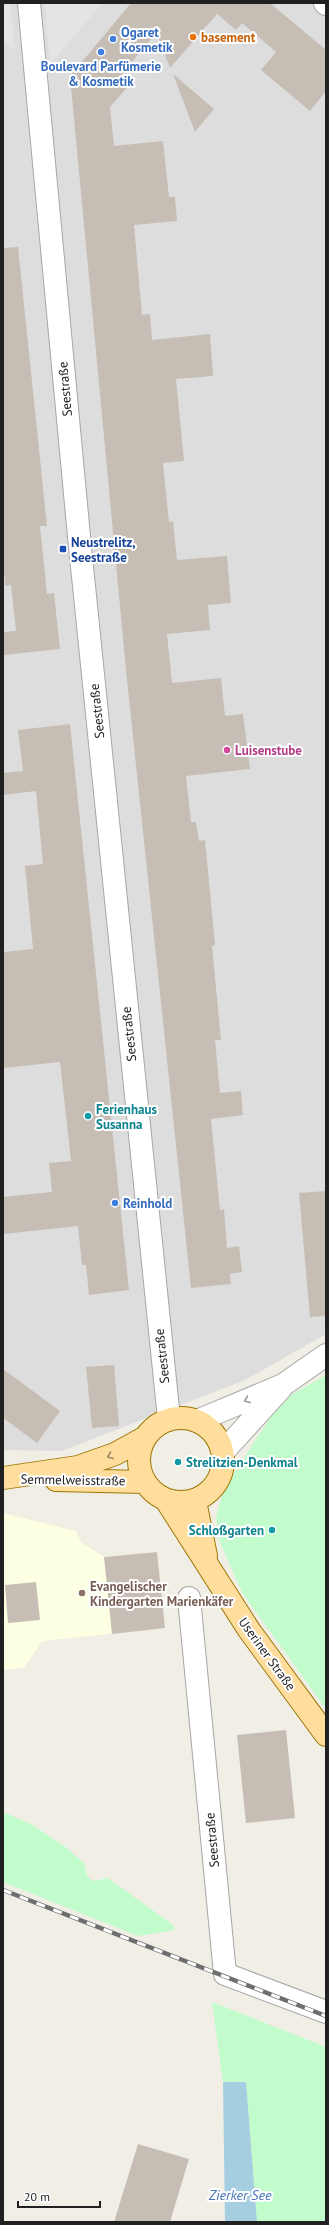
<svg xmlns="http://www.w3.org/2000/svg" width="329" height="2225" font-family="'PT Sans',sans-serif">
<style>
.residential{fill:#dedddd}
.education{fill:#fcffe1}
.park{fill:#c2fccc}
.parking{fill:#e4e4e4}
.water{fill:#a5cee1}
.building{fill:#c6beb5}
.lines{fill:none;stroke-linecap:round;stroke-linejoin:round}
.minor-casing{stroke:#a7a7a7;stroke-width:24}
.major-casing{stroke:#9c7600;stroke-width:24}
.minor{stroke:#fff;stroke-width:22}
.major{stroke:#ffdd9d;stroke-width:22}
.rail-casing{stroke:#6e6e6e;stroke-width:4.5}
.rail{stroke:#fff;stroke-width:3;stroke-dasharray:9;stroke-linecap:butt}
.oneway{stroke:#9b9b9b}
.oneway2{stroke:#9b8865}
.food-dot{fill:#e8710a;stroke:#fff;stroke-width:1.5}
.shop-dot{fill:#3f7fe0;stroke:#fff;stroke-width:1.5}
.transit-dot{fill:#1a4fb4;stroke:#fff;stroke-width:1.5}
.hotel-dot{fill:#d1479c;stroke:#fff;stroke-width:1.5}
.culture-dot{fill:#0f9aa8;stroke:#fff;stroke-width:1.5}
.education-dot{fill:#8d6e63;stroke:#fff;stroke-width:1.5}
.labels{text-anchor:middle;dominant-baseline:central;stroke-width:4;stroke-linejoin:round;paint-order:stroke}
.shop-label{font-size:13px;font-weight:bold;fill:#366cbe;stroke:#fff;text-anchor:start}
.food-label{font-size:13px;font-weight:bold;fill:#c56008;stroke:#fff;text-anchor:start}
.street-label{font-size:13px;fill:#202020;stroke:#fff}
.transit-label{font-size:13px;font-weight:bold;fill:#164399;stroke:#fff;text-anchor:start}
.hotel-label{font-size:13px;font-weight:bold;fill:#b23c85;stroke:#fff;text-anchor:start}
.culture-label{font-size:13px;font-weight:bold;fill:#0d838f;stroke:#fff;text-anchor:start}
.education-label{font-size:13px;font-weight:bold;fill:#785e54;stroke:#fff;text-anchor:start}
.water-label{font-size:14px;font-style:italic;fill:#4674b6;stroke:#fff}
</style>
<rect width="100%" height="100%" fill="#f1eee6"/>
<!-- residential -->
<path class="residential" d="M3 3H326V1334L245 1380 62 1451 3 1450Z"/>
<!-- education -->
<path class="education" d="M3 1513 76 1531 81 1542 104 1557 157 1552 165 1628 42 1641 24 1668 3 1670Z"/>
<!-- park -->
<path class="park" d="M326 1375V1709L243 1594 220 1543 216 1517 224 1488 282 1400Z
M3 1812 31 1824 64 1846 84 1863 87 1876 93 1881 108 1878 173 1925 174 1930 138 1936 3 1882Z
M212 2002 326 2047V2222H257L246 2082H223Z"/>
<!-- parking -->
<path class="parking" d="M3 3H10L15 51 3 41Z
M45 3H103L50 64Z"/>
<!-- water -->
<path class="water" d="M223 2082H246L257 2222H225Z"/>
<!-- building -->
<path class="building" d="M131 3H270L326 50V91L310 111 261 70 276 52 242 23 236 30 217 14 170 68 155 28 152 29V38L121 75 131 83 110 107 114 146 163 141 169 197H175L177 221 134 225 142 315 150 314 152 340 210 334 213 376 176 379 184 461 163 463 169 522 173 521 177 560 227 556 231 603 208 605 210 630 167 634 172 683 221 678 225 716 243 714 250 769 186 776 191 822H196L199 841 205 840 215 945 212 946 221 1040H215L220 1093 241 1091 243 1115 211 1119 220 1210 224 1209 227 1248 239 1246 242 1272 230 1274 231 1284 191 1288 126 670 70 76Z
M173 74 214 109 195 132Z
M18 247 47 526H40L47 594 54 593 60 649 3 655V632L16 631 11 585 5 586V577H3V248Z
M70 724 129 1290 89 1295 86 1265H82L78 1226 3 1234V1197L52 1192 49 1163 71 1161 60 1062 3 1068V952L33 949 25 866 43 864 36 791 3 795V773L23 771 18 730Z
M326 1191V1316L310 1317 299 1193Z
M114 1365 119 1426 92 1428 86 1367Z
M3 1369 60 1411 37 1443 3 1418Z
M157 1552 165 1628 112 1634 104 1557Z
M36 1582 40 1620 8 1623 5 1585Z
M286 1730 295 1818 246 1823 237 1735Z
M138 2144 189 2159 170 2222H114Z"/>
<g class="lines">
<defs>
<path id="minor" d="M29 3 80 547 169 1419
M325 3 326 4
M197 1421 283 1385 326 1355
M223 1452 281 1388
M189 1598 225 1974 326 2012"/>
<path id="major" d="M139 1460a42 42 0 1 1 84 0a42 42 0 1 1-84 0Z
M3 1478 78 1467 115 1454 144 1438
M56 1480 144 1482
M166 1500 249 1630 326 1735
M195 1501 206 1556"/>
</defs>
<!-- minor casing -->
<use href="#minor" class="minor-casing"/>
<!-- major casing -->
<use href="#major" class="major-casing"/>
<!-- minor -->
<use href="#minor" class="minor"/>
<!-- major -->
<use href="#major" class="major"/>
<defs>
<path id="rail" d="M3 1890 326 2016"/>
</defs>
<!-- rail casing -->
<use href="#rail" class="rail-casing"/>
<!-- rail -->
<use href="#rail" class="rail"/>
</g>
<!-- one-way arrows -->
<defs><path id="oneway-chevron" d="M-2-3.5L2.5 0L-2 3.5" fill="none" stroke-width="1.6" stroke-linecap="round" stroke-linejoin="round"/></defs>
<use class="oneway" href="#oneway-chevron" transform="translate(247 1400) rotate(157)"/>
<use class="oneway2" href="#oneway-chevron" transform="translate(110 1456) rotate(159)"/>
<!-- markers -->
<circle class="food-dot" cx="193" cy="37" r="4"/>
<g class="shop-dot">
<circle cx="113" cy="39" r="4"/>
<circle cx="101" cy="52" r="4"/>
<circle cx="115" cy="1203" r="4"/>
</g>
<rect class="transit-dot" x="59" y="545" width="8" height="8" rx="2"/>
<circle class="hotel-dot" cx="227" cy="750" r="4"/>
<g class="culture-dot">
<circle cx="88" cy="1116" r="4"/>
<circle cx="178" cy="1462" r="4"/>
<circle cx="272" cy="1530" r="4"/>
</g>
<circle class="education-dot" cx="82" cy="1593" r="4"/>
<g class="labels">
<!-- shop labels -->
<g class="shop-label">
<text x="121" y="32">Ogaret<tspan x="121" dy="15">Kosmetik</tspan></text>
<text x="101" y="66" text-anchor="middle">Boulevard Parfümerie<tspan x="101" dy="15">&amp; Kosmetik</tspan></text>
<text x="123" y="1203">Reinhold</text>
</g>
<!-- food labels -->
<g class="food-label">
<text x="201" y="37">basement</text>
</g>
<!-- street labels -->
<g class="street-label">
<text transform="translate(65 389) rotate(-95)">Seestraße</text>
<text transform="translate(97 711) rotate(-96)">Seestraße</text>
<text transform="translate(129 1034) rotate(-96)">Seestraße</text>
<text transform="translate(162 1356) rotate(-96)">Seestraße</text>
<text transform="translate(73 1480) rotate(1)">Semmelweisstraße</text>
<text transform="translate(267 1654) rotate(54)">Useriner Straße</text>
<text transform="translate(212 1840) rotate(-95)">Seestraße</text>
</g>
<!-- transit labels -->
<g class="transit-label">
<text x="71" y="542">Neustrelitz,<tspan x="71" dy="15">Seestraße</tspan></text>
</g>
<!-- hotel labels -->
<g class="hotel-label">
<text x="235" y="750">Luisenstube</text>
</g>
<!-- culture labels -->
<g class="culture-label">
<text x="96" y="1109">Ferienhaus<tspan x="96" dy="15">Susanna</tspan></text>
<text x="186" y="1462">Strelitzien-Denkmal</text>
<text x="264" y="1530" text-anchor="end">Schloßgarten</text>
</g>
<!-- education labels -->
<g class="education-label">
<text x="90" y="1586">Evangelischer<tspan x="90" dy="15">Kindergarten Marienkäfer</tspan></text>
</g>
<!-- water labels -->
<g class="water-label">
<text x="240" y="2195">Zierker See</text>
</g>
</g>
<!-- border -->
<rect width="329" height="2225" fill="none" stroke="#202020" stroke-width="8"/>
<!-- scale -->
<path d="M18 2201v6h82v-6" fill="none" stroke="#202020" stroke-width="2"/>
<text x="24" y="2201" font-size="12" fill="#202020" stroke="#ffffff" stroke-width="3" paint-order="stroke">20 m</text>
</svg>
